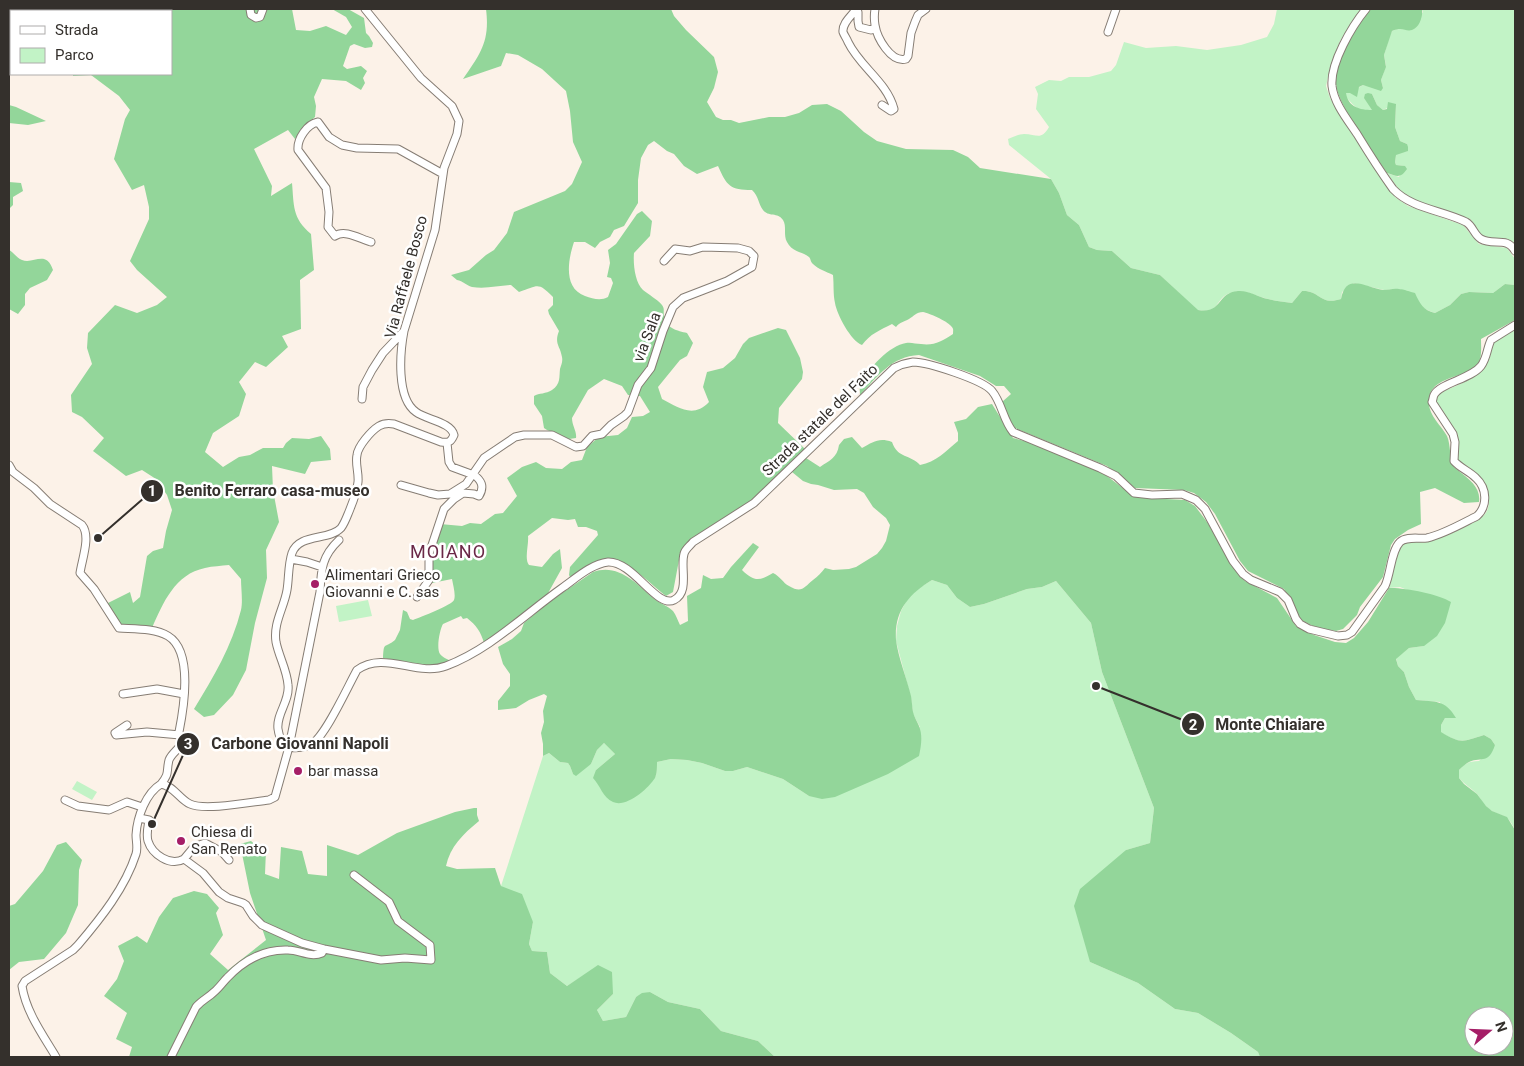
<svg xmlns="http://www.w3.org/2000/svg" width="1524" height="1066" font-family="Roboto,sans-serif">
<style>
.green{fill:#c2f3c6}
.forest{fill:#93d69a;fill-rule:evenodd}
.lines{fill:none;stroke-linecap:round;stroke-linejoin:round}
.minor-casing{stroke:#867d74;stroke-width:9}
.minor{stroke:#fff;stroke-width:7}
.poi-dot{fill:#a51e67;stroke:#fff;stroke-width:2}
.labels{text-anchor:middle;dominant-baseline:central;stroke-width:5;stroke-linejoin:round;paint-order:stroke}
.street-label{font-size:15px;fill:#34302c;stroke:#fff}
.poi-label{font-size:15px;fill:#34302c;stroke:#fff;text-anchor:start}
.quarter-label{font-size:18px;letter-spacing:1px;fill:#6a2847;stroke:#fff}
.leader{fill:none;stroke:#34302c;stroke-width:2}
.callout-dot{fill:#34302c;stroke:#fff;stroke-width:2}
.mark-label{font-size:15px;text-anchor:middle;font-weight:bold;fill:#fff}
.callout-label{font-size:16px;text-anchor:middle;font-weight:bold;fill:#34302c;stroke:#fff;stroke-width:5;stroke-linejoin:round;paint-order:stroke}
</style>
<rect width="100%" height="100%" fill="#fcf2e8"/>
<!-- green -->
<path class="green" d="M1277 9H1361L1340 41 1330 68 1326 86 1330 98 1395 197 1408 206 1463 225 1479 244 1507 248 1515 259V285L1505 284 1493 293 1469 292 1461 294 1450 305 1435 313C1421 309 1411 298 1400 289L1384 290 1354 283 1342 292 1341 299C1320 306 1320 290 1302 291L1292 303C1284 302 1276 301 1268 299 1256 296 1243 288 1230 293 1214 299 1221 314 1197 310L1160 275 1131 268 1112 251 1097 250 1089 247 1079 225 1067 215 1059 193 1051 179 1009 145 1008 139C1013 137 1019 134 1024 134 1037 134 1041 141 1049 127L1036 109 1038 94 1035 87 1049 80 1061 81 1069 77H1089L1111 71 1116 65 1124 42 1146 48 1176 46 1207 50 1241 45 1267 37 1274 24Z
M1422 9H1515V243C1504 236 1492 241 1483 236 1477 232 1475 224 1470 219L1412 199 1402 194 1387 173 1399 177 1404 166 1396 165 1395 162 1396 154 1407 151V144L1400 141 1395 127 1396 104 1383 110 1377 105 1372 94V111C1357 110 1356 108 1346 97V93H1350L1363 85 1383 88 1381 80 1386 66 1384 55 1390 35 1392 31 1399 28 1411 30 1423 12Z
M1515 329V830C1506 809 1498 819 1486 806 1482 803 1480 797 1477 794 1471 788 1464 784 1459 778V770C1465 763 1470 761 1479 761L1495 745 1491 739 1484 735C1462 742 1461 744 1440 732L1441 725 1445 718 1440 702 1416 700 1409 687 1404 672 1398 666 1396 658 1409 648 1424 646 1407 590 1400 587 1389 588C1393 578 1397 549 1403 544 1408 540 1420 543 1426 542 1437 540 1478 523 1485 514 1491 507 1489 493 1485 485 1480 472 1466 469 1457 459L1459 442 1457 433 1436 402 1437 396 1442 392C1460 384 1482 377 1490 357 1491 352 1492 347 1494 342Z
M932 580 947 585 957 598 970 607 984 604 1027 589 1042 587 1056 581 1091 623 1102 672 1154 808 1150 843 1126 850 1090 962 1138 983 1175 1009 1198 1013 1231 1033 1258 1052 1260 1057H775L758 1041 721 1031 700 1009 668 1002 650 992 636 997 626 1017 603 1021 597 1010 613 994 598 966 567 986 550 973 547 952 532 951 529 944 533 922 501 886 543 756 549 753 560 762 568 763 570 766 573 774 591 764 597 750 604 743 615 754 596 770 597 782 606 796 656 776 657 762 671 759 687 760 702 763 725 771H733L747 767 783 779 809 796 920 727 913 714 911 698 896 641 897 626 901 611 908 598 919 588Z
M368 600 372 616 339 622 336 606Z
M77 781 97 792 92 800 72 789Z"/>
<!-- forest -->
<path class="forest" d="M43 9H292L296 30 310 31 326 26 346 35 352 27 346 17 332 9H348L364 18 366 33 369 36 373 43 372 47 365 48 354 44 350 46 343 66 347 69 361 66 367 71 363 78 365 83 361 90 346 81 322 79 314 97 316 106 315 117 301 129 295 139 288 130 254 149 272 186 271 196 292 183C294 205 292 218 311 234L314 270 300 280 301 329 282 336 288 347 266 367 255 362 239 382 246 394 239 416 213 433 205 452 223 467 239 457 250 455 263 448H283L286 443 292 438 309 439 321 436 330 449 331 460 311 462 305 474 272 466 273 490 279 522 266 550 267 578 255 623 246 670 233 695 214 715 204 717 194 709C213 678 232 646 241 610 243 601 241 588 241 579L229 565C221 566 213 566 205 568 175 574 163 603 152 628L118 624 106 604 130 592 133 603 140 597 147 556 153 551 163 548 166 531 172 510 167 495 156 479 142 470 126 476 93 451 104 438 82 417 72 412 71 395 92 364 87 348 88 333 115 305 137 313 157 305 167 297 137 270 130 261 149 219V207L144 185 132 190 114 159 125 119 130 110 119 96 91 75 73 76V74H171V11H44Z
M486 9H671L674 16 686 30 714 57 718 72 714 88 707 102 716 117 723 120H731L739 123 769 117H785L799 113 812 105 827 104 841 111 864 132 877 141 906 149 953 150 968 157 980 168 1051 179 1059 193 1067 215 1079 225 1089 247 1097 250 1112 251 1131 268 1160 275 1198 310C1223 314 1216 293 1238 291 1248 290 1258 297 1268 299 1276 301 1284 302 1292 303L1302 291C1320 290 1320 306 1341 299 1346 272 1365 287 1383 290 1388 290 1394 288 1399 289 1404 289 1410 292 1415 293 1420 304 1423 310 1435 313L1450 305 1461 294 1469 292 1493 293 1505 284 1515 285V320L1481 339C1481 345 1482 356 1479 362 1469 380 1427 374 1429 403 1429 416 1441 425 1447 436 1451 445 1449 458 1454 467 1454 467 1459 471 1460 472 1470 480 1481 488 1479 502L1464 503 1435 488 1420 492 1421 524 1408 530 1395 539 1391 545 1383 577 1360 607 1357 615 1343 629 1336 631 1317 628 1301 620 1284 589 1248 571 1240 561 1215 514 1206 502 1194 493 1184 490 1135 488 1107 466 1015 428 1011 425 1002 402 1011 394 1004 386H996L980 376 919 355C892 356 877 377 860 395 860 391 859 387 861 383 868 369 890 345 906 343 911 342 916 344 921 344 934 346 942 341 953 334 953 330 954 329 951 326 947 321 929 313 923 312 916 312 914 316 909 319 904 322 900 322 896 327L892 324C880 330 870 334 862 345 851 341 837 315 835 303 833 294 834 285 833 275 827 272 818 269 813 264 810 261 811 259 809 257 801 251 792 252 787 242 783 235 787 226 783 220 778 212 768 217 763 210 758 203 759 197 752 190 730 190 727 186 718 166L697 174 684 166 674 154 667 151 654 141 648 145 641 158 638 180V203L624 226 614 230 610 237 600 242 595 248 585 242H574C568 260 563 288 585 296 593 299 601 301 608 297L613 283 611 278 607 277 610 263 608 250 616 244 637 214 642 211 652 221 650 236 634 253C633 264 635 283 643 290 649 295 657 299 662 305 665 309 663 311 664 316 665 328 678 331 687 333L693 343 687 356 680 360 658 387 662 399C678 407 693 419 709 402L703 387 707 372 723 368 735 358 743 344 749 338 778 328 786 330 800 358 803 372 802 379 779 408 778 423 805 449 761 493 745 506 687 545 679 560 673 592 666 596C648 583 626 556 602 560 590 562 580 571 570 577L569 575 570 567 598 535 597 531 586 527H578L575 519 568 520 552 518 528 536C529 544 524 559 529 565L542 567 553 554 560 549 562 568 547 595 484 643C481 632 476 625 467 618L463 619 461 616 443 624C440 629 436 648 440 654 442 657 447 659 451 661L434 666H421L383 658C384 641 384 649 395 640L400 630 403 610 407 612 410 619 413 620C421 617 452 605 454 600 456 595 453 585 452 579L432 583 430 575 427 573 440 524 462 526 470 523 481 524 495 514 503 513 517 496 507 478 522 467 536 462 546 468 562 469 571 462 582 460 587 447 599 437 618 435 627 428 632 417 643 416 650 412 640 396 628 395 622 386 604 379 588 390 572 418C572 426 577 431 576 438L569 439 547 430 544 428 542 416 534 404V396C539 393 546 394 552 390 561 384 559 377 560 369 561 365 563 362 562 357 560 345 554 344 559 331L549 314 548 310 553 305V297C538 282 539 285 519 292L511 285C498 286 485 289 472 287 466 285 463 281 457 280L451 275 469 270 486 255 494 250 507 233 514 212 565 191 572 184 582 162 573 142 570 111 566 91 542 69 518 55 506 53 501 66 463 79C481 53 490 41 486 9Z
M1371 9H1422C1423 16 1420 27 1412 30 1405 32 1403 26 1392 31L1384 55 1386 67 1381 80 1383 88 1381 91 1363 85 1359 87 1357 97 1350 93H1346C1348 107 1360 110 1372 110L1364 98 1365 94 1368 93 1372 94 1377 105 1383 110 1387 109 1388 102 1396 104 1395 127 1400 141 1407 144 1408 147V151L1396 155 1395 162 1396 165 1405 166 1407 169C1400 179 1397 176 1387 173 1374 154 1337 104 1336 84 1335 61 1357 25 1371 9Z
M9 105 16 107 46 121 28 125 9 123Z
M9 182 21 183 23 191 13 197V205L9 209Z
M9 250C13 252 17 258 22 260 33 265 46 249 53 270L47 280 30 288 25 294V305L18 314 9 309Z
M992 404 1013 438 1028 442 1103 473 1132 495 1147 498 1185 500 1195 506 1207 522 1238 573 1245 581 1277 598 1296 626 1314 635 1335 642 1346 643 1354 638 1368 622 1389 588C1402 587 1439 594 1451 602L1445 623 1437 636 1424 646 1409 648 1396 659 1398 666 1404 672 1409 687 1416 700C1435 702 1445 699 1456 718H1445L1441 725V732C1461 744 1462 742 1484 735L1491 739 1495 745C1488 765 1483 756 1469 762 1465 764 1462 767 1459 770V778L1464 784 1477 794 1486 806 1492 811 1507 817 1515 830V1057H1260L1258 1052 1231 1033 1198 1013 1175 1009 1138 983 1090 962 1074 906 1080 889 1126 850 1150 843 1154 808 1102 672 1091 623 1056 581 1042 587 1027 589 984 604 970 607 957 598 947 585 932 580C909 594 894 611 896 640 898 657 907 679 911 696 912 701 912 707 913 712 914 717 917 721 919 726 923 736 921 746 919 756L888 774 835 797 822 799 809 796 783 779 747 767 733 771H725L702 763 687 760 671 759 657 762C657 767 657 774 655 778 648 789 626 808 613 802 603 798 600 785 593 778L596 770 615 754 604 743 597 750 591 764 576 776 573 774 570 766 568 763 560 762 549 753 543 756V744L541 733 544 722 543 711 547 696 544 694 529 700 516 708 498 710V701L510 686V674L503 664 498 647 512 639 521 631 524 623 549 602 593 572C618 563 636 583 653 598 659 603 668 606 673 611 676 615 678 621 680 625L688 621 687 596 701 588 703 575 711 579 723 578 731 567 753 543 759 547 742 570C754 582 760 581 773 573 780 576 783 583 789 586 802 594 804 587 813 580 818 576 821 573 825 568L833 570 849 569 856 567 877 554 882 548 886 541 890 525 886 518 873 507 864 493 857 489 834 490 818 485 811 484 803 481 792 472 806 458 820 467C830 460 837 458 839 445L844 439 852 437 862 448C873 442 879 437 892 442 898 459 910 454 920 465 936 462 946 451 958 441V433L954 422 966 419 978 407ZM1474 1016H1504V1046H1474Z
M474 808H477V815L479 821C463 834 450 847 446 866L457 869 495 868 501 886 522 894 533 922 529 944 532 951 547 952 550 973 567 986 598 965 612 972 613 994 597 1010 603 1021 626 1017 636 997 642 993 650 992 668 1002 700 1009 721 1031 758 1041 775 1057H129L132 1047 116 1039 127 1013 104 996 117 979 124 961 118 946 137 936 147 943 159 917 173 898 194 891 207 894 219 908 216 913 223 935 210 954 228 970 266 940 250 893 240 844 251 841 259 848 266 850 265 874 279 879 281 847 302 851 308 874 327 876V845L358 855 397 833 455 812Z
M66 842 82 860 79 870 78 905 66 933 44 959 19 962 9 970V906L15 904 43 871 57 845Z"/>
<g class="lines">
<defs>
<path id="minor" d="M250 9 251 15 256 18 260 17 263 9
M365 9 421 78 452 106 459 121 457 134 444 168 435 230 404 331C400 352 396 398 416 412 427 420 451 422 454 435 451 442 449 443 441 442L394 424C389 423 384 423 379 426 371 431 358 446 357 455 355 464 359 473 358 482 357 493 352 504 348 514 346 519 344 524 341 528 329 541 299 533 292 553 288 565 289 578 287 590 284 608 273 623 276 642 279 657 287 670 288 685 290 701 276 714 278 729 279 736 282 745 290 747 296 749 306 747 312 744 326 735 348 686 357 670 384 650 417 677 446 666 489 650 524 615 562 588 575 579 591 564 608 562 633 561 657 609 674 600 690 592 680 568 684 554 685 549 690 546 693 542L754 503 894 368C900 365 906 363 913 362 928 362 983 380 992 391 1002 403 1003 420 1013 432L1100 468 1116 476 1134 493 1152 495 1182 494 1196 500 1205 509 1233 561 1243 574 1251 580 1280 592 1288 600 1296 619 1300 624 1309 629 1338 636 1347 635 1352 632 1385 586C1391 573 1391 551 1400 542 1406 536 1419 539 1427 538 1444 534 1461 524 1477 516 1488 506 1487 488 1476 478 1469 471 1460 468 1454 461L1455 442 1453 434 1432 402C1433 400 1433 397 1434 395 1440 383 1471 379 1481 366 1487 358 1487 348 1491 340L1515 325
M875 9C874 15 874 19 875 25 877 38 891 63 906 59L908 56 911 33 915 22 918 15 926 9
M1366 9C1352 26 1330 63 1332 86 1334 103 1347 119 1357 134 1368 152 1380 171 1393 189 1412 209 1442 210 1466 222 1473 226 1474 235 1481 239 1493 246 1507 236 1515 251
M875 28 871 30 859 27 858 21V12L857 11 854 12C850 17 842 24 843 32 844 35 847 39 848 42 860 67 887 82 894 109L891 111 882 105
M1108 32 1116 9
M371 242C360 239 345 229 335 236L328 227 329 212 326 188 298 150C297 139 307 124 318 122L329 137 342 145 357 148 398 149 443 174
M362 399 363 387 372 370 383 353 403 332
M447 443 449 462 452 467 471 474 472 476
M9 465 13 472 34 488 50 504 82 525C91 536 82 559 80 573L94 589 119 628C134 629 155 628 168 636 193 651 184 707 179 732L180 735 183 739C182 748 172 752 169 760 166 772 170 773 161 784
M401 485 429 493 438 495 450 494 466 484 484 458 515 437 524 435H552L576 447 583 446 592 436 602 434 611 425 624 416 628 412 638 385 651 368 663 331 673 307 683 298 727 281 752 267 754 256 749 251 738 248 703 247 690 251 675 249 664 261
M291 559 307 562 322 567
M417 597 429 580V554L444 509 454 499 463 493 474 494 479 496C485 486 481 480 473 474
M123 694 157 689 184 694
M127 725 115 733 116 735 147 732 180 735
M65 800 78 806 109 810 127 802 142 807
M139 818 149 820C148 827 146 834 148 841 152 854 170 867 184 859L203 873 219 892 228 898 243 903 246 905 253 916 262 925 302 943 324 949 381 960 405 958 431 960 430 945 398 921 389 902 354 875
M184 859 194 847 205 843 222 852 229 860
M56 1057C43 1035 26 1012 22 986L25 981 73 950 78 945C101 918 125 888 136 854 138 848 136 841 136 835 137 817 146 793 161 784 174 786 179 799 190 804 205 811 251 802 269 800L275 797 289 747 320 592C321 569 322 556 339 540
M171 1057 196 1007C202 1000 208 998 214 992 219 988 223 982 227 978 244 960 263 949 288 950 300 950 310 958 322 953L324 949"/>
</defs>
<!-- minor casing -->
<use href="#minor" class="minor-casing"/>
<!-- minor -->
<use href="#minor" class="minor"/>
</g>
<!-- markers -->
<g class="poi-dot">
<circle cx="315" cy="584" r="5"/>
<circle cx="298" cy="771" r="5"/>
<circle cx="181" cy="841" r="5"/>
</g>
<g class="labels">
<!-- street labels -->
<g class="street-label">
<text transform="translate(406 277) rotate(-75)">Via Raffaele Bosco</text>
<text transform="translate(647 337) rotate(-69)">via Sala</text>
<text transform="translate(820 420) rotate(-44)">Strada statale del Faito</text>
</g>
<!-- poi labels -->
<g class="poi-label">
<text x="325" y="575">Alimentari Grieco<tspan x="325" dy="17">Giovanni e C. sas</tspan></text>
<text x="308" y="771">bar massa</text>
<text x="191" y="832">Chiesa di<tspan x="191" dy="17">San Renato</tspan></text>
</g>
<!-- quarter labels -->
<g class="quarter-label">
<text x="448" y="551">MOIANO</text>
</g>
</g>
<!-- callouts -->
<path class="leader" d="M98 538L152 491M1096 686L1193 724M152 824L188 744"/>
<g class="callout-dot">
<circle cx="98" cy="538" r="5"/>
<circle cx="1096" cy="686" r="5"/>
<circle cx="152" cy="824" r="5"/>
<circle cx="152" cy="491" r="12"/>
<circle cx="1193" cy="724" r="12"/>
<circle cx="188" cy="744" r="12"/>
</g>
<g class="mark-label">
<text x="152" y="496">1</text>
<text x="1193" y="730">2</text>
<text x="188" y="749">3</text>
</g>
<g class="callout-label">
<text x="272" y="496">Benito Ferraro casa-museo</text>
<text x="1270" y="730">Monte Chiaiare</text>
<text x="300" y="749">Carbone Giovanni Napoli</text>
</g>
<!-- border -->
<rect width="1524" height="1066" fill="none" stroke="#34302c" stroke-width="20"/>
<!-- legend -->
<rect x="10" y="10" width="162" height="65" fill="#ffffff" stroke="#aeacab"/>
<rect x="20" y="26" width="25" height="8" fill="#ffffff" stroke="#aeacab"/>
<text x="55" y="35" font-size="15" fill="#34302c">Strada</text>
<rect x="20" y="48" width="25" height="15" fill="#c2f3c6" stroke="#aeacab"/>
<text x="55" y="60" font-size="15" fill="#34302c">Parco</text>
<!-- north arrow -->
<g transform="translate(1489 1031) rotate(71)"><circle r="24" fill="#ffffff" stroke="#aeacab"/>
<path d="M0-4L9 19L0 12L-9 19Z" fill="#a51e67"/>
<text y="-8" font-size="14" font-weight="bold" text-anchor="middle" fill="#34302c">N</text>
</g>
</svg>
